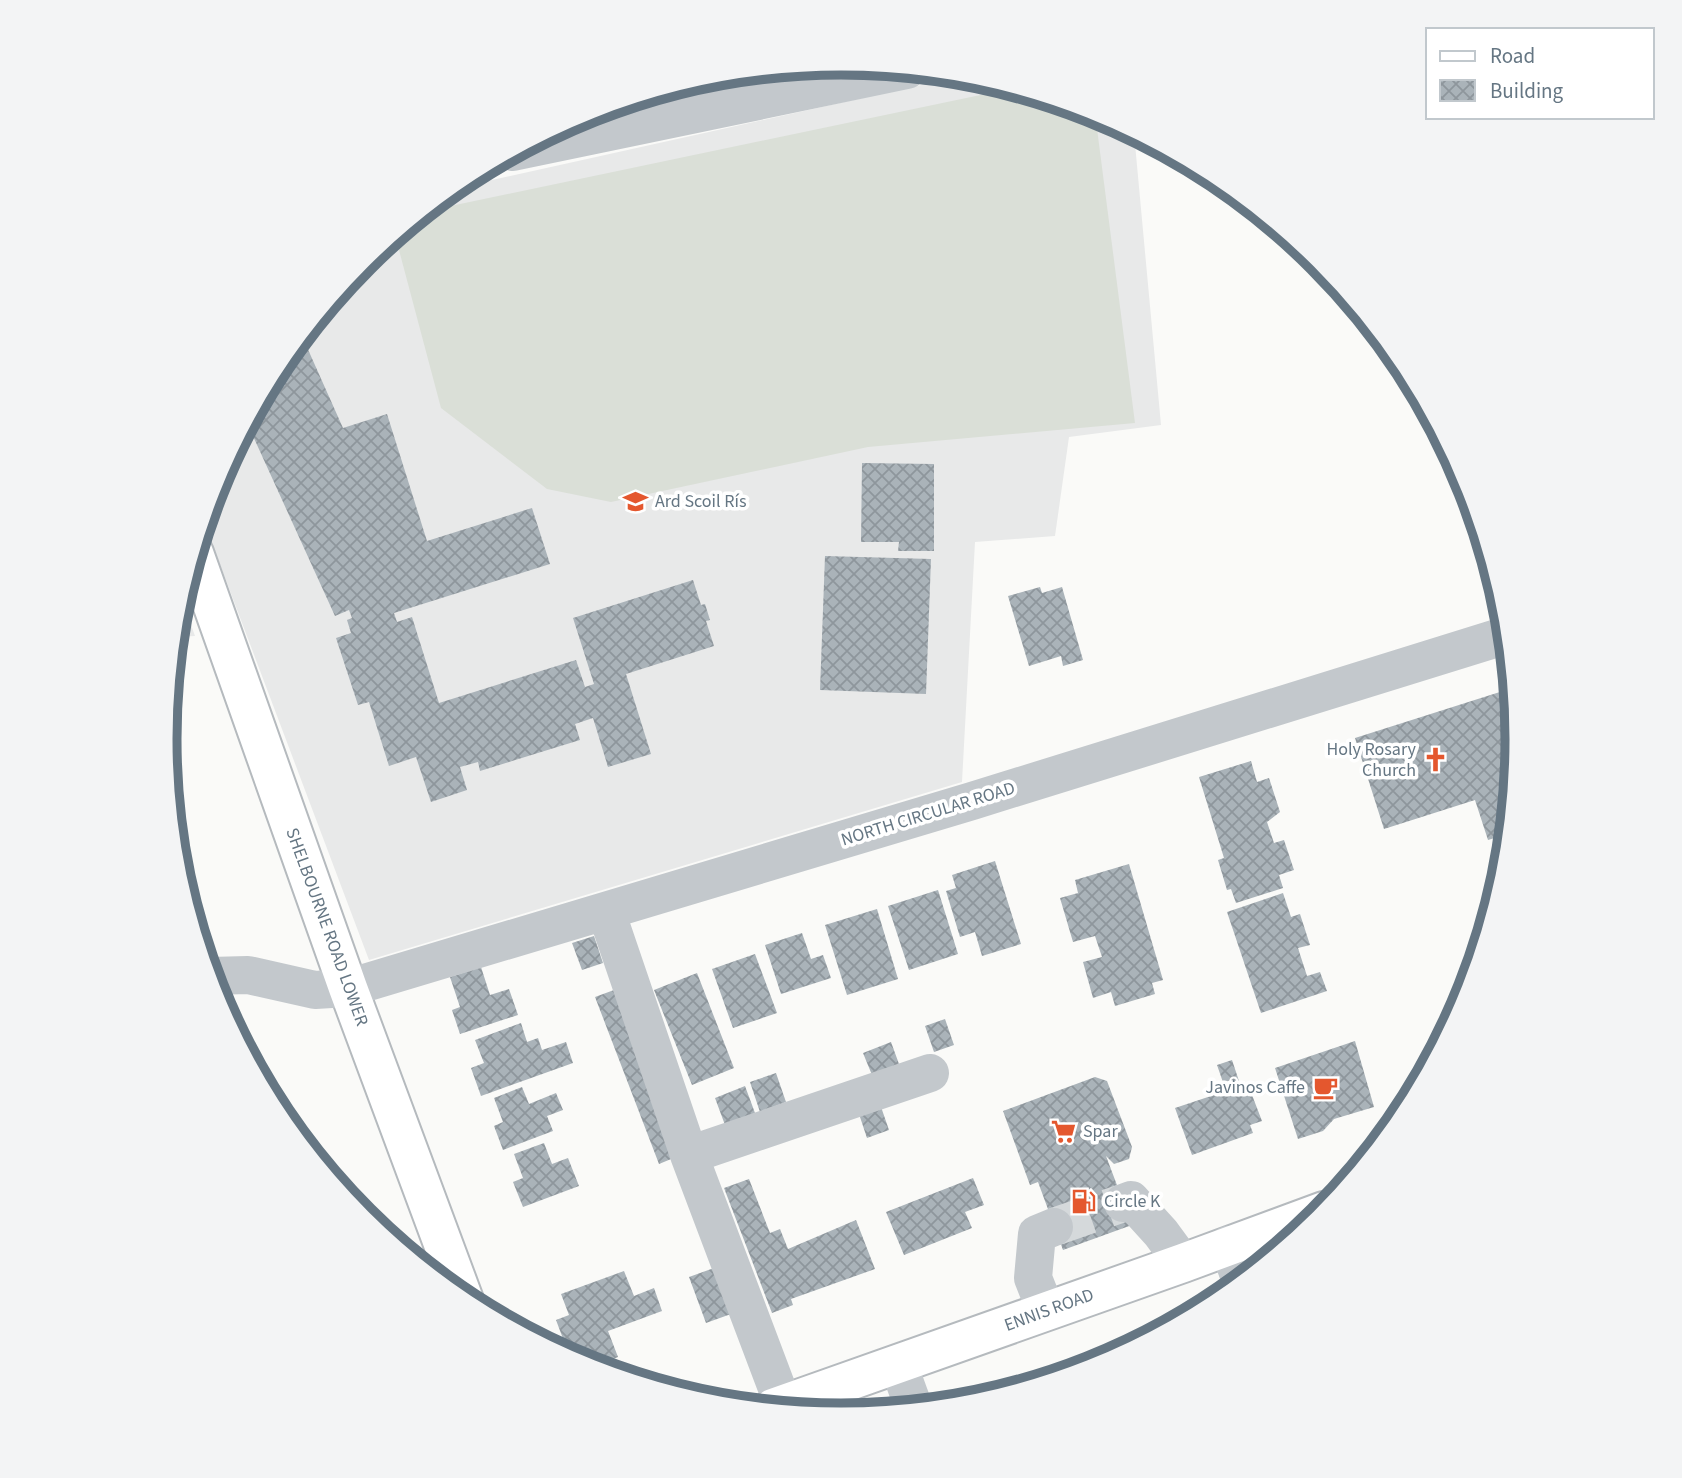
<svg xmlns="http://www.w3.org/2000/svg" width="1682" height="1478" font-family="'Source Sans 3',sans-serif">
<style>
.built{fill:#e8e9e9}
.grass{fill:#dadfd7}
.building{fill:url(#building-cross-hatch)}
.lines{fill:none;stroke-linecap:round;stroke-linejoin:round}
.minor-tunnel{stroke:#d5d9db;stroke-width:38;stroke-dasharray:38 19;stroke-linecap:butt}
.major-casing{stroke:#b5babe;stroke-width:42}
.minor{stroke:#c3c8cc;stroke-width:38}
.major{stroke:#fff;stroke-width:38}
.labels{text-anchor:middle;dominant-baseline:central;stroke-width:7;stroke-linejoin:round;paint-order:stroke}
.poi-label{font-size:18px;fill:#657683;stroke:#fff;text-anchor:start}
.street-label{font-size:18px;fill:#657683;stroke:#fff}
.rim{fill:none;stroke:#657683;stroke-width:9}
</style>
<defs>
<pattern id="building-cross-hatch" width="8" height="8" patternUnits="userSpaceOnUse" patternTransform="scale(1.75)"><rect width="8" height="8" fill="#aab3b9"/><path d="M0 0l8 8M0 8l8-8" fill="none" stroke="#8e969c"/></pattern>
</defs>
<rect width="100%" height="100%" fill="#fafaf8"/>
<!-- built -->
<path class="built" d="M966 75 1100 115 1134 133 1161 425 1069 437 1055 536 975 542 962 782 369 960 204 522 217 480 279 363 363 261 451 189Z
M181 597 195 636 175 637Z"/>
<!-- grass -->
<path class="grass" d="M1014 88 1095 113 1135 423 868 447 611 502 547 489 441 408 395 235 422 212Z"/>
<!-- building -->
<path class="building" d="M302 336 343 428 387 414 427 541 532 508 550 564 394 613 397 622 412 617 439 703 576 660 585 687 594 684 573 618 693 580 701 605 705 604 710 620 706 621 714 646 626 674 651 754 608 767 593 718 575 724 580 740 480 771 478 762 460 767 467 790 431 802 416 757 389 766 369 702 358 705 336 638 351 633 347 620 352 618 349 610 335 616 247 423 279 363Z
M862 463 934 464V551H898L899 542H861Z
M825 556 931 559 926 694 820 690Z
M1040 587 1042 593 1062 587 1083 660 1063 666 1061 656 1029 666 1008 596Z
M1503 691 1517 739 1516 747 1508 750 1514 768 1508 834 1488 840 1475 800 1384 829 1355 738Z
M1251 761 1257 782 1269 778 1280 812 1267 822 1274 843 1284 840 1294 870 1279 875 1283 888 1236 903 1231 889 1227 890 1218 860 1224 858 1199 777Z
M995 861 1021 944 982 956 975 932 960 937 946 891 956 888 952 875Z
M1129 864 1163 980 1152 983 1155 994 1115 1006 1111 992 1093 998 1083 962 1102 957 1095 936 1073 942 1060 898 1078 893 1075 880Z
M938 890 958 954 909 970 888 906Z
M1283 893 1291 917 1300 914 1310 945 1298 948 1307 976 1320 972 1327 991 1261 1013 1227 912Z
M877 909 898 979 847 995 825 925Z
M802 933 811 959 823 955 831 978 781 994 765 945Z
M594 936 603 963 582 970 572 943Z
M755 954 777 1013 733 1028 712 969Z
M481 967 490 995 509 989 518 1015 460 1034 452 1010 460 1007 450 977Z
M697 973 734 1068 692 1085 654 990Z
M614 990 676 1157 659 1164 595 997Z
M239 1018 255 1067H254L229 1022Z
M945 1019 954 1045 934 1052 925 1026Z
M521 1023 527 1042 538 1038 542 1050 566 1042 573 1063 481 1096 471 1068 484 1063 475 1040Z
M1355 1041 1374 1107 1334 1119 1323 1131 1298 1139 1275 1068Z
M891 1042 899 1064 872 1075 863 1053Z
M1232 1060 1240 1084 1247 1082 1262 1121 1250 1125 1253 1133 1192 1155 1175 1108 1226 1091 1217 1065Z
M776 1073 786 1102 760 1112 750 1082Z
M1095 1077 1107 1081 1132 1147 1129 1159 1114 1164 1106 1156 1132 1225 1063 1250 1038 1182 1030 1185 1003 1111Z
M745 1086 755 1113 725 1125 715 1098Z
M522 1087 529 1104 556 1093 563 1110 547 1116 553 1131 503 1150 494 1126 503 1122 494 1098Z
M880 1104 889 1130 867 1138 858 1111Z
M544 1143 552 1164 568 1158 579 1186 523 1207 513 1182 523 1178 514 1154Z
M973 1178 984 1205 965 1212 972 1228 904 1255 886 1212Z
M749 1179 770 1233 780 1229 788 1249 856 1220 875 1269 791 1299 793 1305 772 1313 724 1188Z
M714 1268 731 1314 706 1323 689 1277Z
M624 1271 634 1296 654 1288 662 1311 608 1331 618 1357 593 1367 582 1364 577 1349 568 1352 556 1320 569 1315 561 1294Z"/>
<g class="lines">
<!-- minor-tunnel -->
<path class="minor-tunnel" d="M1054 1227 1123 1203"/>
<defs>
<path id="major" d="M194 553 348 988 464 1300
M773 1408 1183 1263 1324 1211"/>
</defs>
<!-- major casing -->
<use href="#major" class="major-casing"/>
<!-- minor -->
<path class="minor" d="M513 152 907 70
M606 911 689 1155 783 1404
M210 976 248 975 315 990 348 988 972 801 1507 635
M689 1155 930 1073
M1123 1203 1131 1200 1161 1233 1183 1263
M1228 1245 1241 1281
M1046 1311 1033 1278 1037 1234 1054 1227
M898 1364 914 1408"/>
<!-- major -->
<use href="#major" class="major"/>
</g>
<!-- icons -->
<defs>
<symbol id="school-bare" viewBox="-9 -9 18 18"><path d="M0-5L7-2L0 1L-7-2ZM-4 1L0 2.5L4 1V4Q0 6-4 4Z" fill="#e4572e" stroke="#fff" stroke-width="2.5" paint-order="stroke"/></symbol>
<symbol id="church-bare" viewBox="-9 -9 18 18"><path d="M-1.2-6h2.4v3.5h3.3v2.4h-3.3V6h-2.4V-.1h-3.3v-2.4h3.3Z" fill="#e4572e" stroke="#fff" stroke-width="2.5" paint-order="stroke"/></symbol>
<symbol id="cafe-bare" viewBox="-9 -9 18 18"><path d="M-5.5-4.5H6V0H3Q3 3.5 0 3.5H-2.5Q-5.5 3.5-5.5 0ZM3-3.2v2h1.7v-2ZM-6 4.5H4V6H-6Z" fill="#e4572e" stroke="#fff" stroke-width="2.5" paint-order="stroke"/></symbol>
<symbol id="supermarket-bare" viewBox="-9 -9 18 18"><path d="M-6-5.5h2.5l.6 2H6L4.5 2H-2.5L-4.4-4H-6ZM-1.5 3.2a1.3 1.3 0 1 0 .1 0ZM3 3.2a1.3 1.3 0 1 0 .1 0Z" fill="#e4572e" stroke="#fff" stroke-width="2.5" paint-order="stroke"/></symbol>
<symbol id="fuel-bare" viewBox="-9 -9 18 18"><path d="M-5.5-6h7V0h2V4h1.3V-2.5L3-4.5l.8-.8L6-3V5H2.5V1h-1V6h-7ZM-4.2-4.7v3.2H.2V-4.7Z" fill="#e4572e" stroke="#fff" stroke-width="2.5" paint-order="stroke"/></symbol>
</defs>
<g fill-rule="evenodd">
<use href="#school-bare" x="618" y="484" width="35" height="35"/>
<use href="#church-bare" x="1418" y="742" width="35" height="35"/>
<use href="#cafe-bare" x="1308" y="1070" width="35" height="35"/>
<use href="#supermarket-bare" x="1046" y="1114" width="35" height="35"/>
<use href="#fuel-bare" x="1066" y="1184" width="35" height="35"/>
</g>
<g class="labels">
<!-- poi labels -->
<g class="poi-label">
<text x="655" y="501">Ard Scoil Rís</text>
<text x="1416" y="749" text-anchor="end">Holy Rosary<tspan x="1416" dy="21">Church</tspan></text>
<text x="1305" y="1087" text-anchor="end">Javinos Caffe</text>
<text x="1083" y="1131">Spar</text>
<text x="1104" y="1201">Circle K</text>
</g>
<!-- street labels -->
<g class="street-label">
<text transform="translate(928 814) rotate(-17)">NORTH CIRCULAR ROAD</text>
<text transform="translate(327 927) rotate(70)">SHELBOURNE ROAD LOWER</text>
<text transform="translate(1049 1310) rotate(-20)">ENNIS ROAD</text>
</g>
</g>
<!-- crop -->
<path d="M0 0H1682V1478H0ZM177 739a664 664 0 1 1 1328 0a664 664 0 1 1-1328 0Z" fill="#f3f4f5" fill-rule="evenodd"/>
<path class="rim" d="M177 739a664 664 0 1 1 1328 0a664 664 0 1 1-1328 0Z"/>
<!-- legend -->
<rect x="1426" y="28" width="228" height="91" fill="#ffffff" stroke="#c1c8cd" stroke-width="2"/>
<rect x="1440" y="51" width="35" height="10" fill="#ffffff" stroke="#c1c8cd" stroke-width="2"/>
<text x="1490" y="63" font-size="21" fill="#657683">Road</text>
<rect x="1440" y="80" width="35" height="21" fill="url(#building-cross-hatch)" stroke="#c1c8cd" stroke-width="2"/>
<text x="1490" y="98" font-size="21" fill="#657683">Building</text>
</svg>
